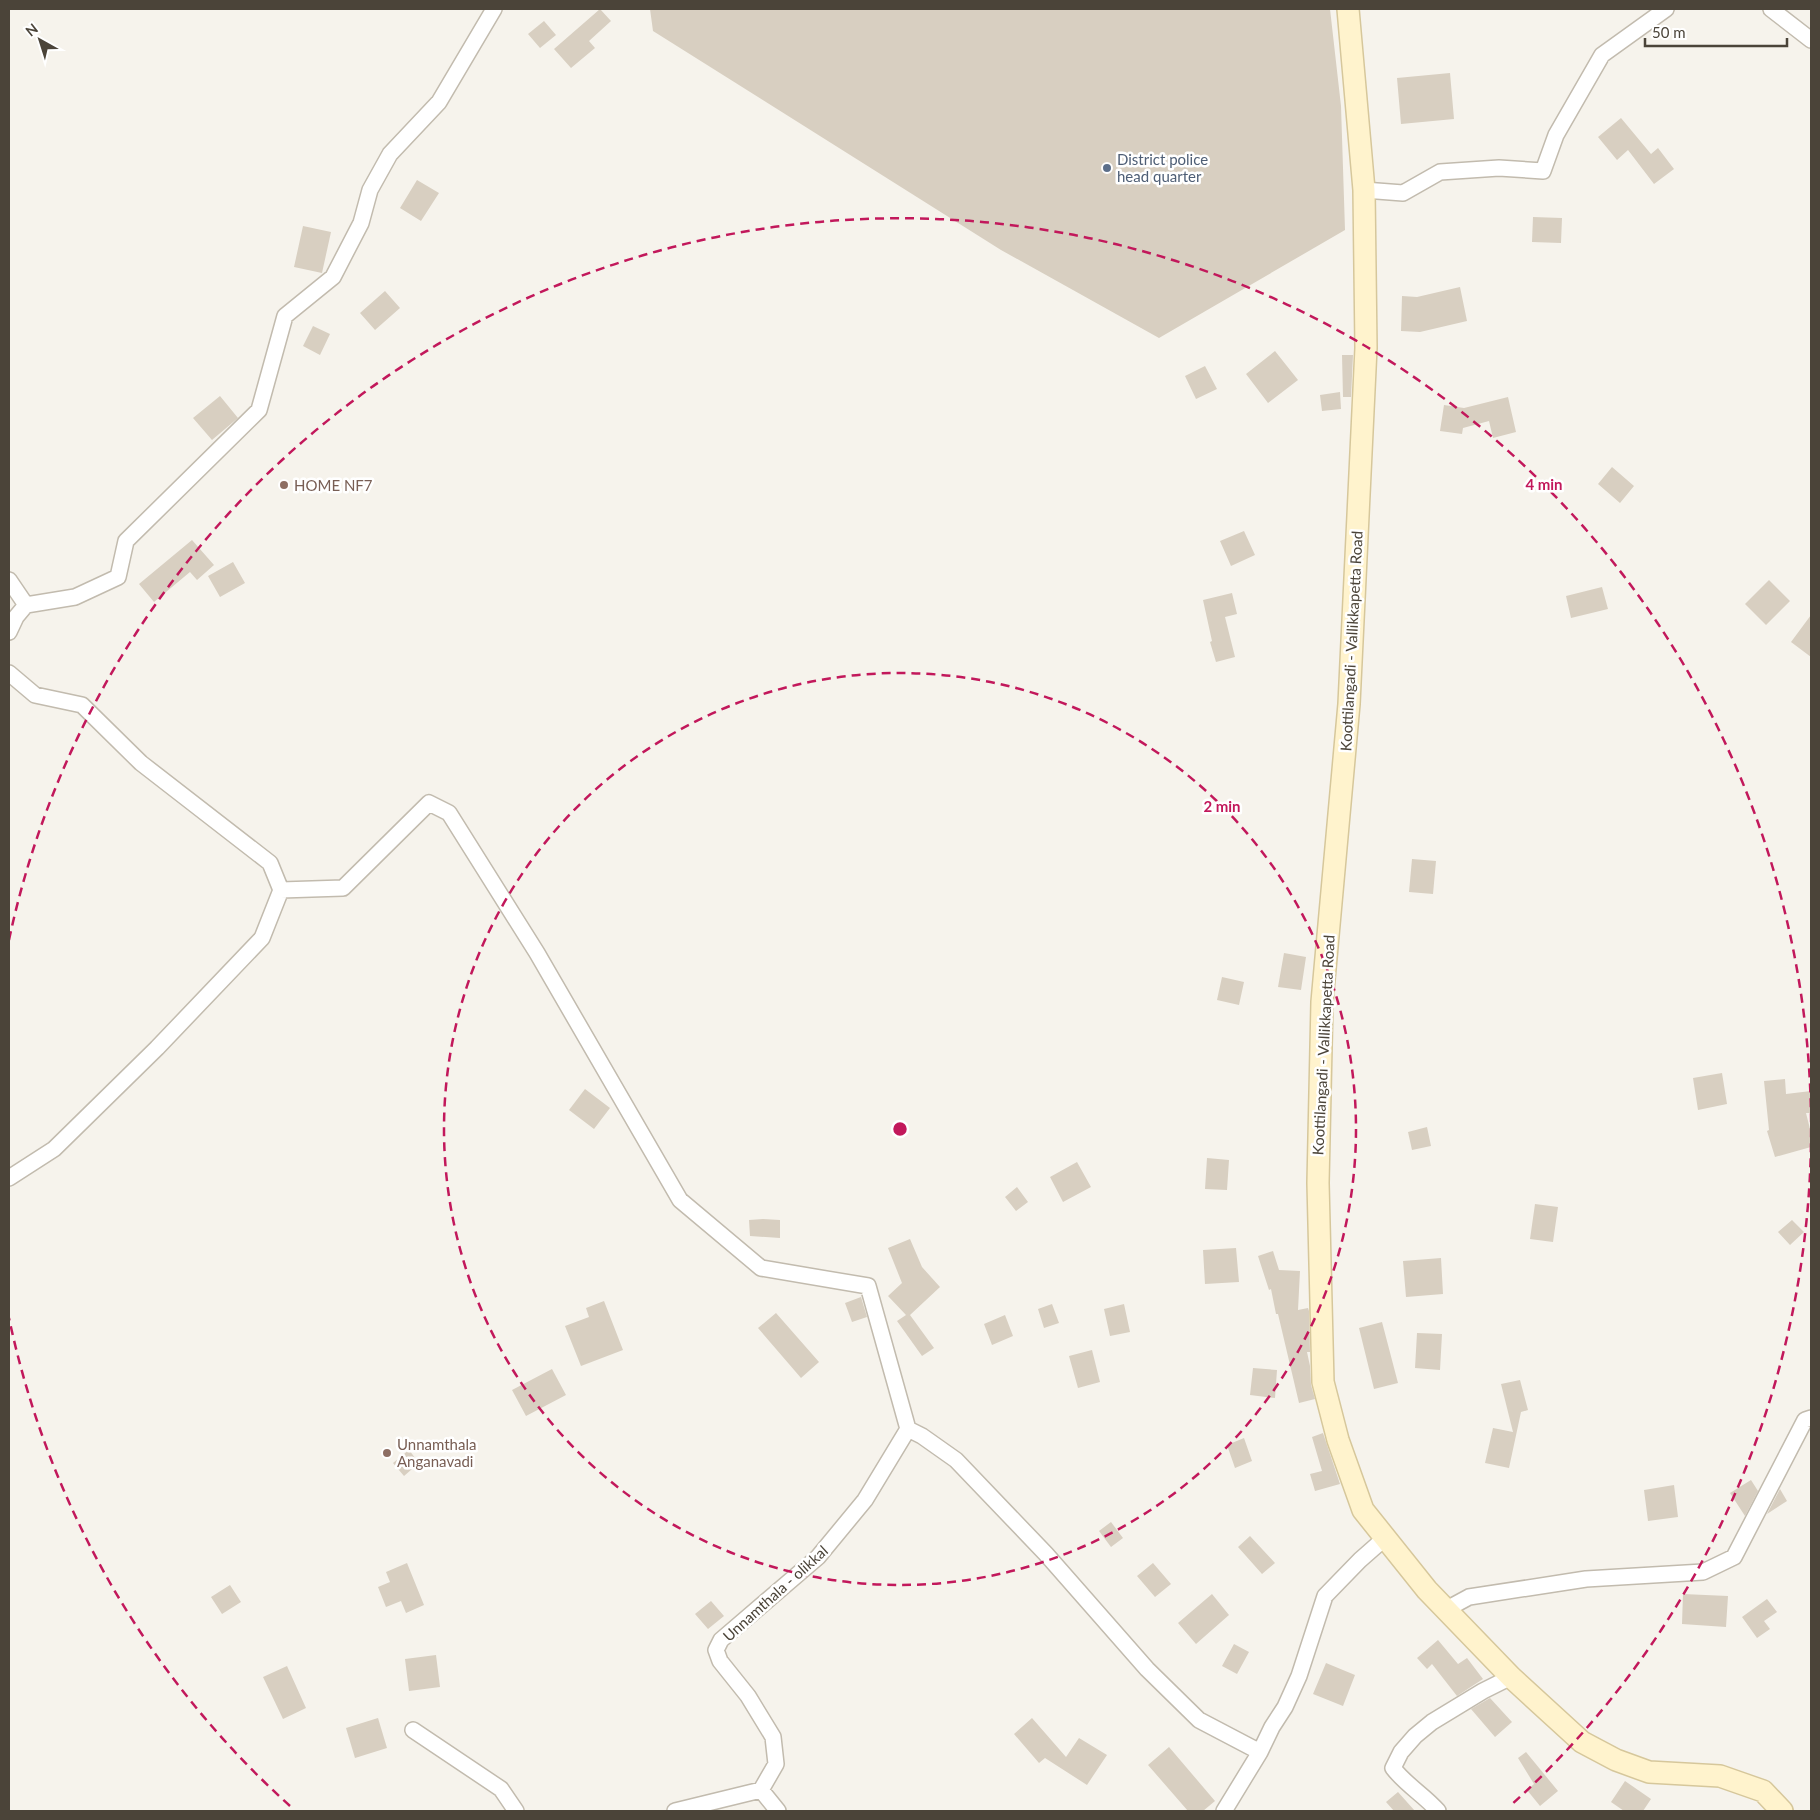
<svg xmlns="http://www.w3.org/2000/svg" width="1820" height="1820" font-family="Lato,sans-serif">
<style>
.building{fill:#d8cfc1}
.lines{fill:none;stroke-linecap:round;stroke-linejoin:round}
.minor-casing{stroke:#c2bbae;stroke-width:18}
.secondary-casing{stroke:#d6c79b;stroke-width:24}
.minor{stroke:#fff;stroke-width:15}
.secondary{stroke:#fff3cd;stroke-width:21}
.ring{fill:none;stroke:#c2185b;stroke-width:2.5;stroke-dasharray:9 6}
.service-dot{fill:#5c6f8a;stroke:#fff;stroke-width:2}
.education-dot{fill:#8d6e63;stroke:#fff;stroke-width:2}
.labels{text-anchor:middle;dominant-baseline:central;stroke-width:5;stroke-linejoin:round;paint-order:stroke}
.service-label{font-size:15px;fill:#4e5e75;stroke:#fff;text-anchor:start}
.education-label{font-size:15px;fill:#785e54;stroke:#fff;text-anchor:start}
.street-label{font-size:15px;fill:#4b4439;stroke:#fff}
.centre{fill:#c2185b;stroke:#fff;stroke-width:2.5}
.ring-label{font-size:15px;text-anchor:middle;font-weight:bold;fill:#c2185b;stroke:#fff;stroke-width:5;stroke-linejoin:round;paint-order:stroke}
</style>
<rect width="100%" height="100%" fill="#f6f3ec"/>
<!-- building -->
<path class="building" d="M600 9 611 21 589 41 595 48 571 68 554 49Z
M650 9H1330L1341 106 1345 230 1159 338 1001 250 653 31Z
M544 21 556 35 540 48 528 34Z
M1450 73 1454 119 1401 124 1397 78Z
M1621 118 1651 154 1658 148 1674 169 1654 184 1628 150 1617 160 1598 137Z
M417 180 439 193 421 221 400 208Z
M1533 217 1562 218 1561 243 1532 242Z
M303 226 331 232 322 273 294 267Z
M1460 287 1467 321 1420 332 1401 331 1402 296 1417 297Z
M385 291 400 308 375 330 360 313Z
M313 326 330 334 320 355 303 346Z
M1275 351 1298 380 1268 403 1246 374Z
M1342 355H1353L1351 397H1343Z
M1205 366 1217 389 1196 399 1185 376Z
M1340 392 1341 409 1322 411 1320 395Z
M220 396 238 418 212 440 193 418Z
M1508 397 1516 432 1493 438 1489 421 1463 428 1462 434 1440 431 1444 405 1464 408Z
M1612 467 1634 486 1620 503 1598 484Z
M1244 531 1255 555 1231 566 1220 541Z
M192 540 214 565 197 580 190 572 154 602 139 584Z
M233 562 245 583 220 597 208 576Z
M1769 580 1790 601 1766 625 1745 604Z
M1602 587 1608 609 1571 618 1566 596Z
M1232 593 1237 614 1225 617 1235 657 1216 662 1210 642 1212 641 1203 600Z
M1811 615V657L1791 642Z
M1412 859 1436 861 1433 894 1409 892Z
M1284 953 1306 957 1301 990 1278 987Z
M1222 977 1244 982 1239 1005 1217 1000Z
M1722 1073 1727 1104 1698 1110 1693 1078Z
M1785 1079 1786 1094 1811 1091V1113H1806L1811 1133V1147L1775 1157 1767 1131 1769 1130 1764 1081Z
M585 1089 610 1108 594 1129 569 1110Z
M1427 1127 1431 1146 1412 1150 1408 1132Z
M1207 1158 1229 1160 1227 1190 1205 1189Z
M1077 1162 1091 1187 1063 1202 1050 1177Z
M1017 1187 1028 1202 1016 1211 1005 1197Z
M1535 1204 1558 1207 1553 1242 1530 1239Z
M763 1219 780 1220V1238L750 1236 749 1220Z
M1792 1220 1804 1232 1790 1245 1778 1232Z
M910 1239 922 1267 940 1287 910 1315 934 1348 922 1356 897 1321 906 1315 888 1296 902 1283 888 1248Z
M1236 1248 1239 1282 1205 1284 1203 1250Z
M1273 1251 1279 1270 1300 1271 1298 1310 1308 1308 1309 1311 1310 1352H1307L1310 1366 1311 1385 1315 1399 1299 1403 1278 1314H1276L1271 1289 1269 1290 1258 1256Z
M1441 1258 1443 1294 1406 1297 1403 1261Z
M861 1297 867 1317 852 1322 845 1303Z
M604 1301 623 1350 581 1366 565 1326 589 1317 586 1308Z
M1052 1304 1059 1323 1044 1328 1038 1309Z
M1124 1304 1130 1332 1110 1336 1104 1309Z
M776 1313 819 1362 801 1378 758 1328Z
M1005 1315 1013 1336 992 1345 984 1324Z
M1382 1322 1398 1383 1374 1389 1359 1328Z
M1417 1333 1442 1334 1440 1370 1415 1368Z
M1092 1350 1100 1382 1078 1388 1069 1356Z
M1253 1368 1277 1370 1275 1398 1250 1395Z
M552 1369 566 1395 526 1416 512 1390Z
M1520 1380 1528 1410 1521 1412 1509 1468 1485 1463 1493 1428 1513 1432 1501 1384Z
M1323 1433 1340 1484 1315 1491 1310 1474 1322 1471 1312 1437Z
M1244 1438 1252 1461 1235 1468 1227 1445Z
M409 1450 419 1463 404 1476 393 1463Z
M1751 1480 1758 1491 1745 1516 1730 1493Z
M1674 1485 1678 1517 1648 1521 1644 1490Z
M1780 1489 1787 1501 1767 1514Z
M1111 1522 1123 1538 1111 1547 1099 1531Z
M1250 1536 1275 1563 1262 1574 1238 1547Z
M407 1563 424 1605 406 1613 401 1601 386 1607 378 1587 390 1582 386 1572Z
M1153 1563 1171 1584 1155 1597 1137 1576Z
M230 1585 241 1602 222 1614 211 1597Z
M1212 1594 1229 1615 1196 1644 1178 1623Z
M1683 1594 1728 1596 1726 1627 1682 1624Z
M1767 1599 1777 1612 1764 1621 1770 1629 1757 1638 1742 1617Z
M711 1601 724 1616 708 1629 695 1614Z
M1438 1640 1458 1664 1467 1658 1483 1679 1457 1696 1432 1664 1427 1669 1417 1658Z
M1234 1644 1249 1652 1237 1674 1222 1666Z
M436 1655 440 1687 409 1691 405 1659Z
M1326 1663 1355 1675 1343 1706 1313 1694Z
M287 1666 306 1708 283 1719 263 1677Z
M1490 1698 1512 1722 1495 1737 1471 1709Z
M378 1718 387 1748 355 1758 346 1728Z
M1032 1718 1066 1757 1079 1738 1107 1755 1087 1785 1045 1758 1039 1763 1014 1734Z
M1169 1747 1215 1801 1203 1811H1188L1148 1765Z
M1526 1752 1558 1791 1540 1806 1527 1790 1534 1784 1518 1758Z
M1625 1781 1651 1799 1643 1811H1624L1611 1802Z
M1398 1792 1415 1811H1394L1386 1802Z"/>
<g class="lines">
<defs>
<path id="minor" d="M1771 9 1811 40
M1364 190 1403 193 1440 172 1499 168 1543 171 1556 135 1602 55 1666 9
M9 580 26 605 75 597 118 577 126 541 259 410 285 316 333 277 361 223 370 190 390 154 439 102 494 9
M9 632 16 617 26 605
M9 673 35 695 82 705 141 763 270 863 281 890 262 938 157 1048 54 1149 9 1178
M281 890 343 888 429 803 449 813 537 953 680 1200 761 1268 868 1286 908 1429 922 1436 956 1460 1046 1554 1147 1669 1199 1720 1260 1752
M1445 1610 1469 1597 1586 1579 1703 1572 1734 1557 1805 1420 1811 1418
M413 1730 501 1789 516 1811
M761 1790 778 1811
M675 1811 761 1790 776 1764 773 1737 748 1696 720 1661 716 1650 721 1640 818 1557 865 1500 908 1429
M1224 1811 1260 1752 1272 1727 1285 1707 1299 1676 1325 1596 1360 1560 1385 1538
M1438 1811C1424 1795 1406 1785 1393 1768L1401 1752 1415 1736 1432 1722 1483 1691 1511 1677"/>
<path id="secondary" d="M1348 9 1364 190 1366 348 1349 704 1322 1002 1318 1183 1323 1382 1338 1440 1363 1510 1427 1590 1511 1677 1582 1742 1616 1760 1649 1772 1720 1776 1763 1791 1782 1811"/>
</defs>
<!-- minor casing -->
<use href="#minor" class="minor-casing"/>
<!-- secondary casing -->
<use href="#secondary" class="secondary-casing"/>
<!-- minor -->
<use href="#minor" class="minor"/>
<!-- secondary -->
<use href="#secondary" class="secondary"/>
</g>
<!-- distance rings -->
<g class="ring">
<circle cx="900" cy="1129" r="456"/>
<path d="M290 1806A911 911 0 0 1 9 1318M9 940A911 911 0 1 1 1510 1806"/>
</g>
<!-- markers -->
<circle class="service-dot" cx="1107" cy="168" r="5"/>
<g class="education-dot">
<circle cx="284" cy="485" r="5"/>
<circle cx="387" cy="1453" r="5"/>
</g>
<g class="labels">
<!-- service labels -->
<g class="service-label">
<text x="1117" y="159">District police<tspan x="1117" dy="17">head quarter</tspan></text>
</g>
<!-- education labels -->
<g class="education-label">
<text x="294" y="485">HOME NF7</text>
<text x="397" y="1444">Unnamthala<tspan x="397" dy="17">Anganavadi</tspan></text>
</g>
<!-- street labels -->
<g class="street-label">
<text transform="translate(1351 641) rotate(-87)">Koottilangadi - Vallikkapetta Road</text>
<text transform="translate(1323 1045) rotate(-87)">Koottilangadi - Vallikkapetta Road</text>
<text transform="translate(775 1593) rotate(-42)">Unnamthala - olikkal</text>
</g>
</g>
<circle cx="900" cy="1129" r="8" class="centre"/>
<g class="ring-label">
<text x="1544" y="490">4 min</text>
<text x="1222" y="812">2 min</text>
</g>
<!-- border -->
<rect width="1820" height="1820" fill="none" stroke="#4b4439" stroke-width="20"/>
<!-- north arrow -->
<g transform="translate(40 40) rotate(321)" stroke="#ffffff" stroke-width="4" paint-order="stroke">
<path d="M0-4L9 19L0 12L-9 19Z" fill="#4b4439"/>
<text y="-8" font-size="14" font-weight="bold" text-anchor="middle" fill="#4b4439">N</text>
</g>
<!-- scale -->
<path d="M1645 38v8h142v-8" fill="none" stroke="#4b4439" stroke-width="2.5"/>
<text x="1652" y="38" font-size="15" fill="#4b4439" stroke="#ffffff" stroke-width="4" paint-order="stroke">50 m</text>
</svg>
